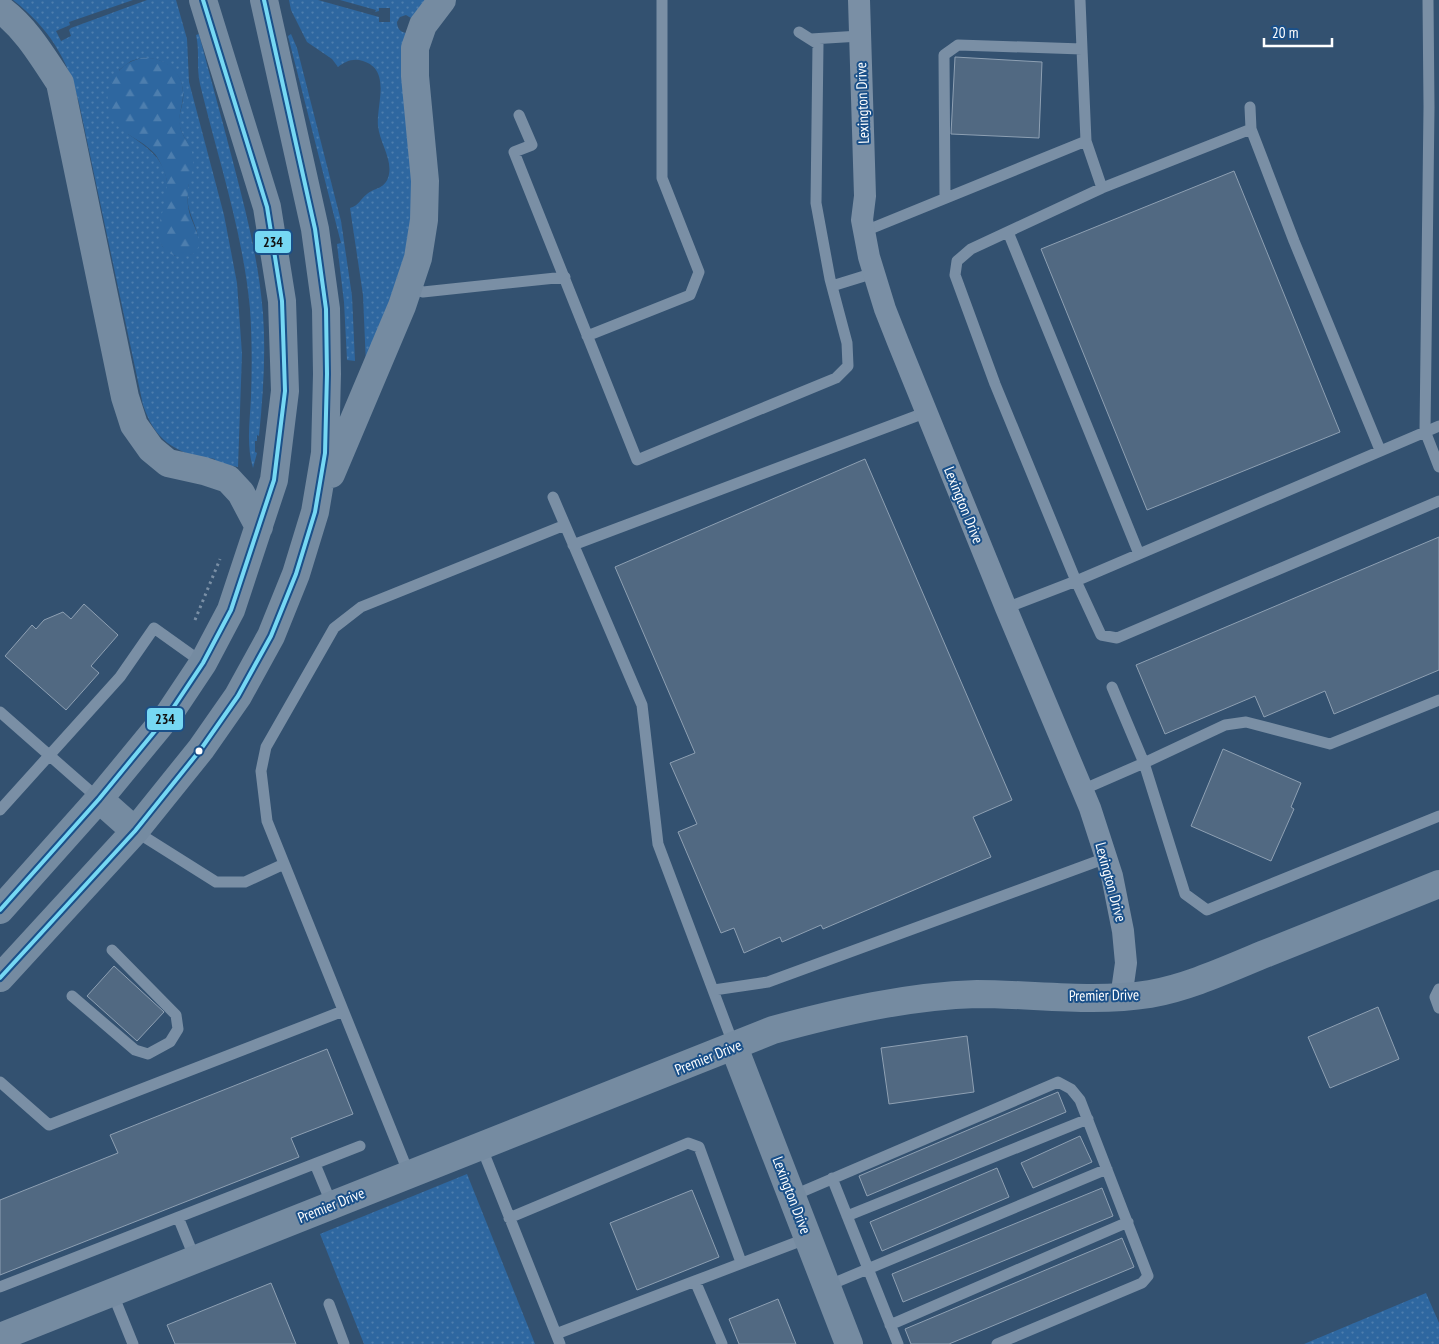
<svg xmlns="http://www.w3.org/2000/svg" width="1439" height="1344" font-family="'PT Sans Narrow',sans-serif">
<style>
.grass{fill:url(#grass-dots);fill-rule:evenodd}
.forest{fill:url(#forest-firs)}
.building{fill:#516982;stroke:#8ea0b3}
.lines{fill:none;stroke-linecap:round;stroke-linejoin:round}
.path{stroke:#7a8fa5;stroke-width:3;stroke-dasharray:2.5 4;stroke-linecap:butt}
.lane{stroke:#7a8fa5;stroke-width:11}
.street{stroke:#7a8fa5;stroke-width:22}
.secondary{stroke:#758ba1;stroke-width:28}
.bus-1-casing{stroke:#1a5089;stroke-width:8}
.bus-1{stroke:#76d8f3;stroke-width:4}
.bus-dot{fill:#fff;stroke:#1a5089;stroke-width:2}
.labels{text-anchor:middle;dominant-baseline:central;stroke-width:4;stroke-linejoin:round;paint-order:stroke}
.street-label{font-size:15px;fill:#fff;stroke:#1a5089}
.line-badge{stroke:#1a5089;stroke-width:2}
.pale-badge-label{font-size:14px;text-anchor:middle;font-weight:bold;fill:#111}
</style>
<defs>
<pattern id="grass-dots" width="8" height="8" patternUnits="userSpaceOnUse" patternTransform="scale(1.25)"><rect width="8" height="8" fill="#2e67a0"/><path d="M2 2h.1M6 6h.1" fill="none" stroke="#4d7eae" stroke-width="1.8" stroke-linecap="round"/></pattern>
<pattern id="forest-firs" width="22" height="20" patternUnits="userSpaceOnUse" patternTransform="scale(1.25)"><rect width="22" height="20" fill="#2e67a0"/><path d="M5 1l3.5 6h-7zM16 11l3.5 6h-7z" fill="#4d7eae"/></pattern>
</defs>
<rect width="100%" height="100%" fill="#335170"/>
<!-- grass -->
<path class="grass" d="M13 0H133L69 22 70 25 56 31 61 41 71 36 69 30 71 28 147 0H176L187 39 189 82 224 215 237 283 242 354 238 467 214 462 215 459 209 458V461C172 449 156 442 143 405L79 103C68 59 49 28 13 0ZM141 58C165 56 186 74 183 100 182 107 179 114 179 122 180 134 189 142 190 150 193 168 186 186 188 204 190 220 207 241 192 254L175 256 162 246C158 226 160 227 165 208 174 169 158 154 128 134L119 70 131 61Z
M289 0H318L379 17V22H390V8H379V11L375 12 376 10 340 0H430L415 23 411 18 406 15 400 17 397 22C397 28 400 32 406 33L414 160 411 245 366 365 363 295 350 208C360 205 360 199 367 194 374 188 384 189 388 178 394 161 380 144 378 126 376 105 392 70 363 61 353 58 346 61 338 67L332 59 307 42 291 10Z
M199 34C210 77 222 119 233 162 246 212 259 262 263 314 266 355 263 395 259 436L257 435V441H255V452L257 453 253 468C246 444 250 421 251 397 252 368 252 338 250 309 243 232 218 159 200 84 196 67 200 51 196 35Z
M291 34 297 48 341 221 352 296 355 361 347 360 344 302 337 244 341 243 288 36Z
M467 1174 535 1344H364L320 1234Z
M1426 1293 1439 1323V1344H1304Z"/>
<!-- forest -->
<path class="forest" d="M141 58C163 56 184 70 183 95 183 105 178 114 180 125 181 136 191 144 193 156 195 168 188 180 188 193 187 201 188 208 190 215 194 228 210 251 186 256 180 258 173 256 168 252 144 235 175 200 165 174 163 168 159 159 155 154 137 134 112 135 108 103 107 94 108 89 112 81 118 69 127 62 141 58Z"/>
<!-- building -->
<path class="building" d="M955 57 1042 62 1039 138 951 134Z
M1234 171 1340 432 1147 510 1041 249Z
M865 459 1012 800 973 817 991 857 823 929 821 925 782 942 780 937 744 953 734 928 721 933 678 832 697 824 670 763 695 753 615 567Z
M1439 537V670L1334 714 1325 691 1264 717 1255 696 1165 734 1136 665Z
M84 604 118 635 91 666 99 673 66 710 5 656 32 625 36 629 44 620 63 612 71 619Z
M1223 749 1301 783 1291 807 1294 809 1271 861 1191 826Z
M114 966 164 1012 137 1041 87 996Z
M1378 1007 1399 1059 1330 1088 1308 1037Z
M967 1036 974 1092 889 1104 881 1048Z
M327 1049 353 1114 291 1138 299 1157 0 1275V1200L118 1153 110 1135Z
M1058 1092 1066 1112 867 1196 859 1176Z
M1080 1136 1092 1162 1033 1188 1021 1163Z
M997 1168 1009 1197 882 1251 870 1222Z
M1102 1188 1113 1216 903 1302 892 1274Z
M692 1190 719 1257 637 1290 610 1223Z
M1122 1238 1134 1267 949 1344H911L905 1329Z
M271 1283 296 1344H175L167 1325Z
M778 1299 796 1344H739L729 1319Z"/>
<g class="lines">
<!-- path -->
<path class="path" d="M195 620 220 559"/>
<!-- lane -->
<path class="lane" d="M1080 0 1082 49
M1428 0 1429 107 1425 431 1439 467
M811 39 860 36
M1250 107 1251 129
M519 115 532 145 514 152 637 460 836 378 848 366 847 343 830 279 816 203 818 44 799 32
M945 198 944 55 958 45 1082 49 1086 141 1102 188
M865 231 1086 141
M1008 232 1139 554
M832 286 874 273
M409 287 423 292 565 277
M587 336 690 295 699 272 662 178V0
M1380 450 1294 241 1251 129 1102 188 971 249 957 261 955 275 995 384 1076 581 1439 426
M553 497 565 525
M573 545 927 412
M1006 608 1076 581 1101 635 1117 638 1439 501
M1439 700 1330 744 1246 722 1225 725 1144 763 1185 894 1207 910 1439 816
M0 712 99 799
M1082 790 1144 763 1112 687
M0 810 120 677 154 628 203 663
M135 831 216 882H245L284 864
M1439 989 1435 997 1439 1008
M714 990 768 982 1106 858
M72 996 135 1050 148 1054 170 1042 178 1029 176 1015 112 950
M0 1082 49 1125 343 1011
M481 1146 560 1344
M315 1164 332 1205
M409 1174 267 821 261 771 266 747 334 628 361 607 565 525 642 705 658 844 734 1046
M832 1178 898 1344
M792 1196 1058 1082 1071 1089 1080 1100 1148 1276 1142 1283 997 1344
M847 1216 1088 1119
M178 1217 195 1259
M509 1218 688 1143 699 1147 741 1262
M827 1286 1107 1169
M0 1287 360 1146
M112 1292 133 1344
M329 1304 344 1344
M890 1325 1128 1222
M556 1334 695 1281
M722 1344 695 1281 808 1238"/>
<!-- street -->
<path class="street" d="M859 0 865 196 862 220 869 257 885 309 898 342 1006 608 1090 808 1112 876 1123 931 1126 963 1121 998"/>
<!-- secondary -->
<path class="secondary" d="M0 9C26 28 42 56 60 83L125 397 134 425 151 449 168 463 204 471 228 479 241 493 259 527
M331 474 402 306 418 258 424 220 425 181 415 76V48L423 25 442 0
M99 799 135 831
M0 910 99 799 169 714 203 663 231 610 274 480 285 391 282 301 267 207 203 0
M0 978 135 831 201 749 238 696 271 636 296 574 315 512 325 453 327 374 326 309 315 229 264 0
M734 1047 849 1344
M0 1337 773 1030C839 1012 908 996 977 994 1034 994 1093 1003 1150 994 1190 987 1230 968 1267 953 1325 930 1382 907 1439 884"/>
<defs>
<path id="bus-1" d="M0 910 99 799 169 714 203 663 231 610 274 480 285 391 282 301 267 207 203 0
M0 978 135 831 201 749 238 696 271 636 296 574 315 512 325 453 327 374 326 309 315 229 264 0"/>
</defs>
<!-- bus-1 casing -->
<use href="#bus-1" class="bus-1-casing"/>
<!-- bus-1 -->
<use href="#bus-1" class="bus-1"/>
</g>
<!-- markers -->
<circle class="bus-dot" cx="199" cy="751" r="4.5"/>
<g class="labels">
<!-- street labels -->
<g class="street-label">
<text transform="translate(862 103) rotate(-92)">Lexington Drive</text>
<text transform="translate(964 505) rotate(68)">Lexington Drive</text>
<text transform="translate(1111 882) rotate(75)">Lexington Drive</text>
<text transform="translate(1104 995) rotate(-1)">Premier Drive</text>
<text transform="translate(708 1057) rotate(-22)">Premier Drive</text>
<text transform="translate(792 1195) rotate(69)">Lexington Drive</text>
<text transform="translate(331 1205) rotate(-22)">Premier Drive</text>
</g>
</g>
<g class="line-badge">
<rect x="254" y="230" width="38" height="24" rx="5" fill="#76d8f3"/>
<rect x="146" y="707" width="38" height="24" rx="5" fill="#76d8f3"/>
</g>
<g class="pale-badge-label">
<text x="273" y="247">234</text>
<text x="165" y="724">234</text>
</g>
<!-- scale -->
<path d="M1264 38v8h68v-8" fill="none" stroke="#ffffff" stroke-width="2.5"/>
<text x="1272" y="38" font-size="15" fill="#ffffff" stroke="#1a5089" stroke-width="4" paint-order="stroke">20 m</text>
</svg>
